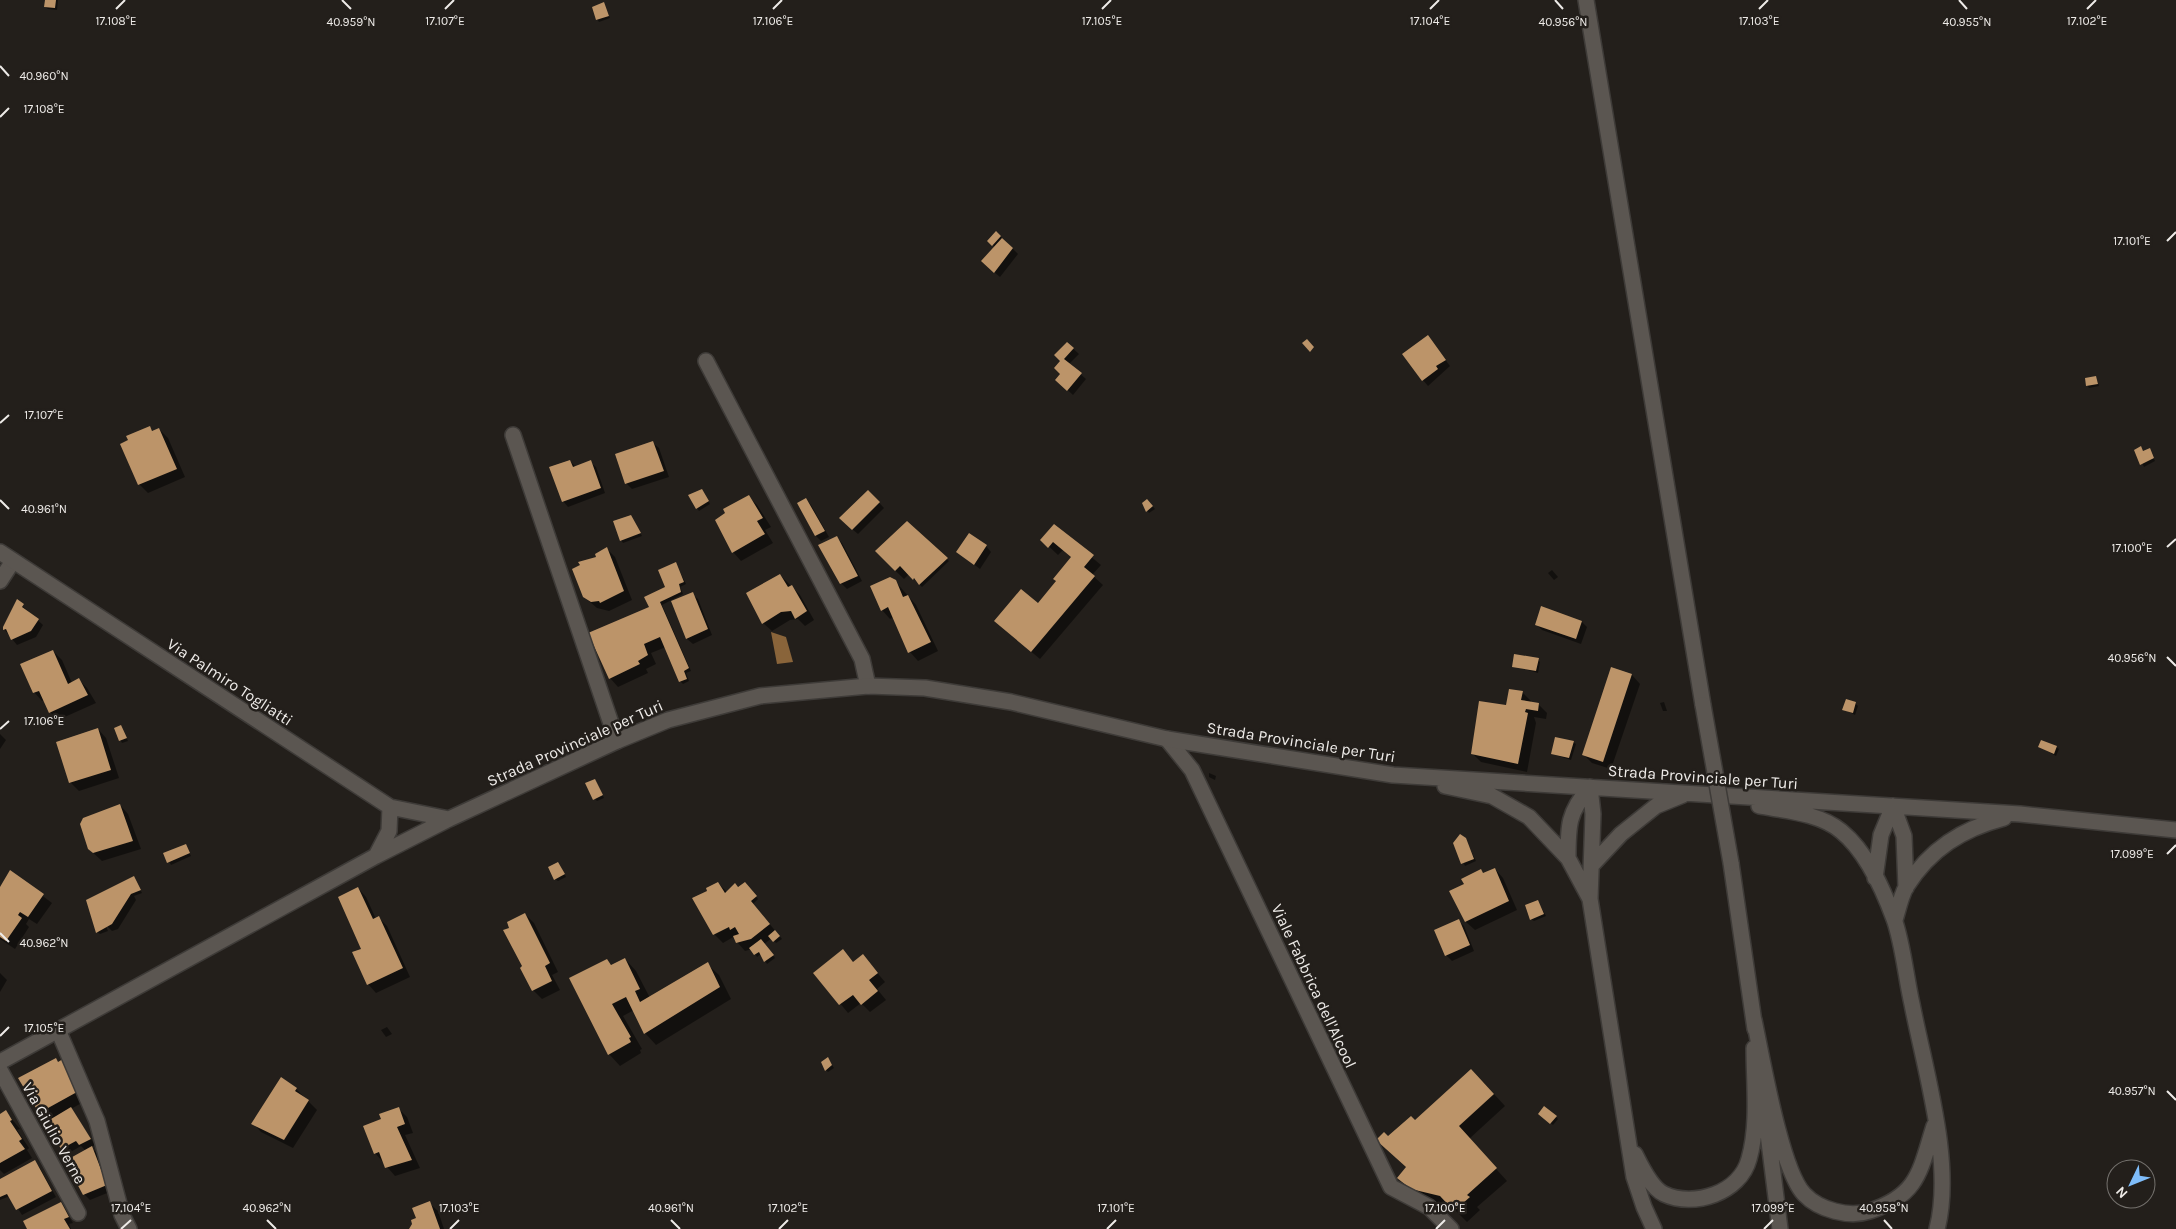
<svg xmlns="http://www.w3.org/2000/svg" width="2176" height="1229" font-family="Karla,sans-serif">
<style>
.water{fill:#89643a}
.shadow{fill:#0007}
.building{fill:#bc9469}
.lines{fill:none;stroke-linecap:round;stroke-linejoin:round}
.street-casing{stroke:#3e3b38;stroke-width:18}
.secondary-casing{stroke:#3e3b38;stroke-width:18}
.street{stroke:#5b5651;stroke-width:15}
.secondary{stroke:#5b5651;stroke-width:15}
.secondary-bridge-casing{stroke:#3e3b38;stroke-width:18;stroke-linecap:butt}
.secondary-bridge{stroke:#5b5651;stroke-width:15}
.ticks{fill:none;stroke:#eeebe8;stroke-width:2}
.labels{text-anchor:middle;dominant-baseline:central;stroke-width:5;stroke-linejoin:round;paint-order:stroke}
.street-label{font-size:16px;fill:#eeebe8;stroke:#231f1b}
.ticks-label{font-size:12px;text-anchor:middle;fill:#eeebe8;stroke:#231f1b;stroke-width:5;stroke-linejoin:round;paint-order:stroke}
</style>
<rect width="100%" height="100%" fill="#231f1b"/>
<!-- water -->
<path class="water" d="M771 632 786 637 793 662 777 664Z"/>
<!-- shadow -->
<path class="shadow" d="M46 0H58L57 10 48 9 45 7Z
M603 4 610 18 599 22 597 19Z
M997 233 1018 254 1000 277 988 267 995 247 989 241Z
M1428 337 1450 366 1428 386 1423 380Z
M1067 343 1079 354 1069 364 1086 379 1073 395 1057 380 1062 374V362Z
M2096 377 2099 386 2089 388 2087 385Z
M149 427 154 432 159 429 168 438 185 477 148 493 139 484Z
M653 443 659 448 669 477 632 489 626 483Z
M2141 448 2144 452 2149 449 2155 461 2144 467 2136 450Z
M570 461 576 467 590 462 596 467 605 493 568 507 563 501Z
M868 491 884 508 858 534 846 524Z
M704 493 710 504 699 511 697 508Z
M748 496 757 505 771 527 765 530 773 543 741 561 733 552Z
M806 500 811 505 829 537 821 541 816 536 799 503Z
M1147 500 1155 509 1149 513 1143 504Z
M631 516 642 536 623 543 621 540Z
M907 523 949 561 922 587 909 574 904 579 876 552Z
M1054 526 1101 565 1092 575 1103 585 1040 659 1004 629 1039 605 1072 558 1063 550 1058 555 1042 540Z
M837 538 842 543 862 581 847 589 841 583Z
M986 546 991 552 980 569 958 552Z
M607 549 615 557 632 600 609 611 597 608 584 597 598 558Z
M676 564 686 584 680 587 683 594 662 605 691 671 686 673 689 681 683 684 680 681 666 647 651 653 656 664 646 669 648 673 618 687 610 678 650 608 667 588Z
M1552 570 1558 577 1554 580 1548 573Z
M780 575 800 595 814 620 805 626 798 619 790 620 772 631 763 623Z
M895 581 916 605 938 651 918 661 910 652 894 617 890 619 882 610Z
M692 594 698 599 712 635 693 644 687 639 672 602Z
M17 601 43 625 36 637 17 645 4 629Z
M1582 622 1587 627 1581 644 1542 630 1536 624Z
M53 651 62 660 72 683 79 680 87 688 96 703 58 720 50 712 44 700 42 701 34 692Z
M1538 660 1540 662 1538 673 1514 666Z
M1612 669 1632 675 1640 684 1611 769 1592 763 1583 754Z
M1522 692 1531 701 1530 703 1539 705 1547 713 1546 719 1534 717 1536 723 1527 772 1481 762 1472 753 1507 707Z
M1664 702 1667 711H1663L1660 703Z
M1855 703 1858 706 1855 715 1844 709Z
M121 727 128 741 122 743 115 729Z
M98 729 106 738 119 778 79 791 70 782Z
M0 734 6 740 0 749Z
M1573 742 1576 744 1571 760 1552 754Z
M2040 747H2056L2059 749 2056 756Z
M1209 773 1216 776 1215 780 1209 777Z
M595 780 604 798 597 801 595 799Z
M120 805 128 814 141 849 102 861 89 849Z
M1465 839 1476 861 1465 866 1454 843Z
M185 845 191 856 171 865 165 854Z
M560 866 566 877 558 881 555 879Z
M1495 869 1503 878 1517 910 1475 930 1466 922 1451 891Z
M11 872 52 903 37 924 29 919 26 924 29 927 15 949 0 939V890Z
M134 878 142 893 134 896 136 900 118 929 112 931 105 924 108 931 100 934 97 932Z
M718 883 727 892 745 883 758 899 753 904 782 939 776 943 772 938 764 944 775 958 767 964 761 954 757 957 752 949 745 951 737 942 735 936 723 943 714 934 708 892Z
M358 888 366 897 376 919 378 917 387 926 410 977 376 993 368 984Z
M1538 902 1546 916 1534 921 1531 919Z
M525 914 534 923 558 972 552 975 560 990 542 999 533 990 510 929Z
M1459 921 1464 926 1474 951 1452 961 1446 955Z
M843 951 854 963 863 956 885 982 877 989 886 1000 870 1012 861 1003 848 1013 815 973Z
M625 959 636 971 650 998 707 964 719 975 731 999 656 1045 645 1033 634 1010 623 1016 642 1049 640 1050 641 1053 620 1066 609 1054 607 960 612 966Z
M0 973 7 980 0 992Z
M387 1027 392 1034 386 1037 381 1030Z
M828 1059 834 1068 828 1072 826 1070Z
M56 1060 85 1101 71 1109 95 1145 91 1147 97 1153 112 1191 90 1200 84 1194 86 1151 81 1146 67 1154 51 1133 53 1132 49 1121 40 1112Z
M1483 1082 1505 1106 1469 1139 1507 1181 1477 1207 1480 1210 1467 1222 1452 1207 1424 1200 1410 1189 1399 1178 1407 1168 1377 1140 1388 1138Z
M296 1089 317 1110 293 1148 261 1132 253 1123Z
M398 1108 407 1117 413 1133 405 1135 420 1168 395 1176 375 1153Z
M6 1112 20 1129 17 1130 29 1148 27 1150 32 1158 4 1174 0 1170V1115Z
M1542 1116 1556 1117 1558 1119 1553 1125Z
M35 1162 40 1168 56 1197 22 1215 10 1196 0 1200V1180Z
M60 1203 73 1223 69 1224 71 1229H28Z
M429 1203 438 1211 444 1229H411Z"/>
<!-- building -->
<path class="building" d="M45 0H56L55 8 44 7Z
M604 2 609 16 596 20 592 7Z
M996 231 1001 236 992 246 987 241Z
M1002 238 1013 248 994 273 981 261Z
M1428 335 1446 360 1436 366 1438 369 1422 381 1402 354Z
M1307 339 1314 347 1310 352 1302 343Z
M1067 342 1074 348 1064 359 1082 373 1067 391 1055 380 1060 374 1054 368 1060 361 1054 355Z
M2096 376 2098 384 2086 386 2085 378Z
M150 426 152 431 159 428 177 469 138 485 120 444 128 440 126 436Z
M653 441 664 471 625 484 615 454Z
M2141 446 2143 451 2150 448 2154 458 2140 465 2134 450Z
M570 460 573 467 591 460 601 488 562 502 549 467Z
M702 489 709 501 696 509 688 495Z
M868 490 880 502 852 530 839 518Z
M749 495 763 518 757 521 765 534 732 553 715 520 725 513 723 509Z
M806 498 825 531 815 536 797 503Z
M1147 499 1153 506 1146 512 1142 503Z
M631 515 641 533 620 541 613 521Z
M907 521 948 558 919 585 914 578 913 580 900 566 895 571 875 551Z
M1054 524 1094 555 1084 567 1095 576 1031 652 994 621 1021 589 1038 603 1056 581 1053 579 1071 557 1053 542 1048 548 1040 540Z
M969 533 987 545 974 565 956 552Z
M837 536 858 576 840 584 818 545Z
M607 547 624 591 600 603 599 601 591 602 583 597 572 569 580 565 578 562 596 557 595 554Z
M676 562 684 582 679 584 681 592 660 602 689 668 684 671 687 679 679 682 660 637 644 644 648 655 638 661 640 664 609 679 588 633 649 607 644 597 665 587 658 570Z
M780 574 788 587 792 585 807 611 795 619 791 611 781 612 762 624 746 593Z
M890 577 896 580 903 597 908 595 931 642 908 653 888 607 881 611 870 586Z
M693 592 708 629 686 639 671 601Z
M17 599 24 604 22 607 39 619 31 631 11 640 6 629 3 630V627Z
M1541 606 1582 621 1576 639 1535 625Z
M53 650 68 684 79 678 88 695 49 713 39 691 33 693 20 664Z
M1514 654 1539 658 1536 671 1512 667Z
M1611 667 1632 674 1603 762 1582 755Z
M1509 689 1523 691 1521 700 1539 703 1538 711 1526 709 1525 712 1528 713 1518 764 1471 754 1479 701 1506 705Z
M1846 699 1856 702 1853 713 1842 710Z
M121 725 127 738 119 741 114 728Z
M98 728 111 770 69 783 56 742Z
M1555 737 1574 741 1569 758 1551 754Z
M2041 740 2057 746 2054 754 2038 747Z
M595 779 603 795 593 800 585 783Z
M120 804 133 841 93 853 88 849 80 824 83 818Z
M1460 834 1466 838 1474 859 1461 864 1453 843Z
M186 844 190 853 167 863 163 853Z
M558 862 565 874 554 880 548 867Z
M1495 868 1509 901 1465 922 1449 891 1464 884 1461 879 1481 869 1483 873Z
M10 870 44 894 28 917 20 912 18 915 22 918 6 941 0 937V887Z
M134 876 141 890 131 894 112 924 96 933 86 900Z
M718 882 725 893 735 883 738 887 745 882 757 896 751 901 770 924 751 939 736 943 733 936 739 934 735 927 730 930 729 927 713 935 692 898 707 891 706 888Z
M358 887 373 919 379 916 403 968 367 985 352 952 361 949 338 897Z
M1538 900 1544 914 1530 920 1525 905Z
M525 913 550 963 545 966 552 981 532 991 520 968 522 966 503 930 509 928 507 922Z
M1459 919 1470 945 1445 956 1434 930Z
M775 930 780 936 773 942 768 936Z
M761 939 774 955 764 962 759 952 754 955 749 948Z
M843 949 853 962 863 954 878 973 869 980 878 991 861 1005 853 995 839 1005 813 973Z
M625 958 640 989 635 991 640 1002 708 962 720 987 644 1034 626 997 612 1004 631 1037 629 1038 631 1042 608 1055 569 978 607 959 611 965Z
M828 1057 832 1065 825 1071 821 1062Z
M56 1058 58 1062 63 1059 77 1092 39 1113 18 1078Z
M1471 1069 1494 1094 1459 1126 1497 1168 1467 1195 1470 1197 1454 1211 1440 1196 1411 1189 1397 1178 1406 1167 1376 1140 1384 1132 1388 1136 1411 1116 1415 1120Z
M281 1077 297 1088 295 1091 309 1100 284 1140 251 1124Z
M1544 1106 1557 1116 1550 1124 1538 1114Z
M71 1107 91 1139 79 1145 76 1141 61 1149 56 1140 54 1141 49 1133 52 1131 46 1122Z
M399 1107 405 1124 397 1127 412 1160 385 1168 379 1152 374 1154 363 1126 381 1119 379 1114Z
M6 1110 12 1120 10 1121 22 1139 19 1141 25 1149 0 1163V1114Z
M92 1146 107 1185 83 1195 65 1161Z
M35 1160 52 1191 16 1210 7 1194 0 1197V1179Z
M430 1201 440 1229H409L412 1224 411 1220 416 1218 412 1208Z
M61 1202 69 1217 64 1219 70 1229H27L23 1221Z"/>
<g class="lines">
<defs>
<path id="street" d="M706 361 862 659 868 686
M513 435 617 741
M0 581 13 561
M1167 739 1192 770 1391 1187 1429 1207 1451 1229
M58 1030 97 1121 122 1215 129 1229
M0 1070 78 1213"/>
<path id="secondary" d="M1586 0 1703 705
M0 552 390 807 449 819
M1445 786 1492 796 1529 817 1568 858 1590 899
M1590 787 1593 814 1590 899 1634 1177 1644 1207 1654 1229
M1759 806C1786 811 1819 813 1841 831 1867 852 1883 889 1894 919 1903 944 1906 978 1912 1004 1925 1071 1954 1164 1937 1229
M1893 806 1904 836 1906 888
M376 856 389 831 390 807
M1568 858C1568 826 1568 812 1590 787
M1731 863 1755 1029
M1592 865 1621 834 1656 806 1683 795
M1875 878 1881 835 1893 806
M1895 920C1898 910 1901 896 1906 887 1930 849 1962 829 2004 818
M1754 1020C1762 1057 1781 1170 1804 1194 1819 1210 1849 1218 1870 1211 1919 1195 1920 1170 1934 1126
M0 1062 376 856 449 819 617 741 668 720 760 696 868 686 925 688 1011 702 1167 739 1393 775 2020 814 2176 830
M1764 1102 1780 1229
M1635 1154C1641 1166 1651 1188 1664 1194 1694 1208 1740 1193 1749 1159 1759 1124 1754 1084 1754 1048"/>
</defs>
<!-- street casing -->
<use href="#street" class="street-casing"/>
<!-- secondary casing -->
<use href="#secondary" class="secondary-casing"/>
<!-- street -->
<use href="#street" class="street"/>
<!-- secondary -->
<use href="#secondary" class="secondary"/>
<defs>
<path id="secondary-bridge" d="M1703 705 1731 863"/>
</defs>
<!-- secondary-bridge casing -->
<use href="#secondary-bridge" class="secondary-bridge-casing"/>
<!-- secondary-bridge -->
<use href="#secondary-bridge" class="secondary-bridge"/>
</g>
<!-- ticks -->
<path class="ticks" d="M342 0 351 9M1555 0 1563 9M1959 0 1967 9M116 9 125 0M445 9 454 0M773 9 782 0M1102 9 1111 0M1430 9 1439 0M1759 9 1768 0M2087 9 2096 0M0 66 9 76M0 117 9 108M2167 241 2176 232M0 423 9 415M0 500 9 509M2167 547 2176 539M2167 657 2176 666M0 729 9 721M2167 854 2176 845M0 933 9 942M0 1036 9 1027M2167 1091 2176 1100M267 1220 276 1229M671 1220 680 1229M1884 1220 1892 1229M121 1229 131 1220M450 1229 459 1220M779 1229 788 1220M1107 1229 1116 1220M1436 1229 1445 1220M1764 1229 1773 1220"/>
<g class="labels">
<!-- street labels -->
<g class="street-label">
<text transform="translate(230 682) rotate(33)">Via Palmiro Togliatti</text>
<text transform="translate(1301 742) rotate(9)">Strada Provinciale per Turi</text>
<text transform="translate(575 743) rotate(-24)">Strada Provinciale per Turi</text>
<text transform="translate(1703 777) rotate(4)">Strada Provinciale per Turi</text>
<text transform="translate(1314 986) rotate(65)">Viale Fabbrica dell'Alcool</text>
<text transform="translate(54 1133) rotate(61)">Via Giulio Verne</text>
</g>
</g>
<g class="ticks-label">
<text x="116" y="25">17.108°E</text>
<text x="445" y="25">17.107°E</text>
<text x="773" y="25">17.106°E</text>
<text x="1102" y="25">17.105°E</text>
<text x="1430" y="25">17.104°E</text>
<text x="1759" y="25">17.103°E</text>
<text x="2087" y="25">17.102°E</text>
<text x="351" y="26">40.959°N</text>
<text x="1563" y="26">40.956°N</text>
<text x="1967" y="26">40.955°N</text>
<text x="44" y="80">40.960°N</text>
<text x="44" y="113">17.108°E</text>
<text x="2132" y="245">17.101°E</text>
<text x="44" y="419">17.107°E</text>
<text x="44" y="513">40.961°N</text>
<text x="2132" y="552">17.100°E</text>
<text x="2132" y="662">40.956°N</text>
<text x="44" y="725">17.106°E</text>
<text x="2132" y="858">17.099°E</text>
<text x="44" y="947">40.962°N</text>
<text x="44" y="1032">17.105°E</text>
<text x="2132" y="1095">40.957°N</text>
<text x="267" y="1212">40.962°N</text>
<text x="671" y="1212">40.961°N</text>
<text x="1884" y="1212">40.958°N</text>
<text x="131" y="1212">17.104°E</text>
<text x="459" y="1212">17.103°E</text>
<text x="788" y="1212">17.102°E</text>
<text x="1116" y="1212">17.101°E</text>
<text x="1445" y="1212">17.100°E</text>
<text x="1773" y="1212">17.099°E</text>
</g>
<!-- north arrow -->
<g transform="translate(2131 1184) rotate(227)"><circle r="24" fill="#231f1b" stroke="#74716d"/>
<path d="M0-4L9 19L0 12L-9 19Z" fill="#7fbdfa"/>
<text y="-8" font-size="14" font-weight="bold" text-anchor="middle" fill="#eeebe8">N</text>
</g>
</svg>
